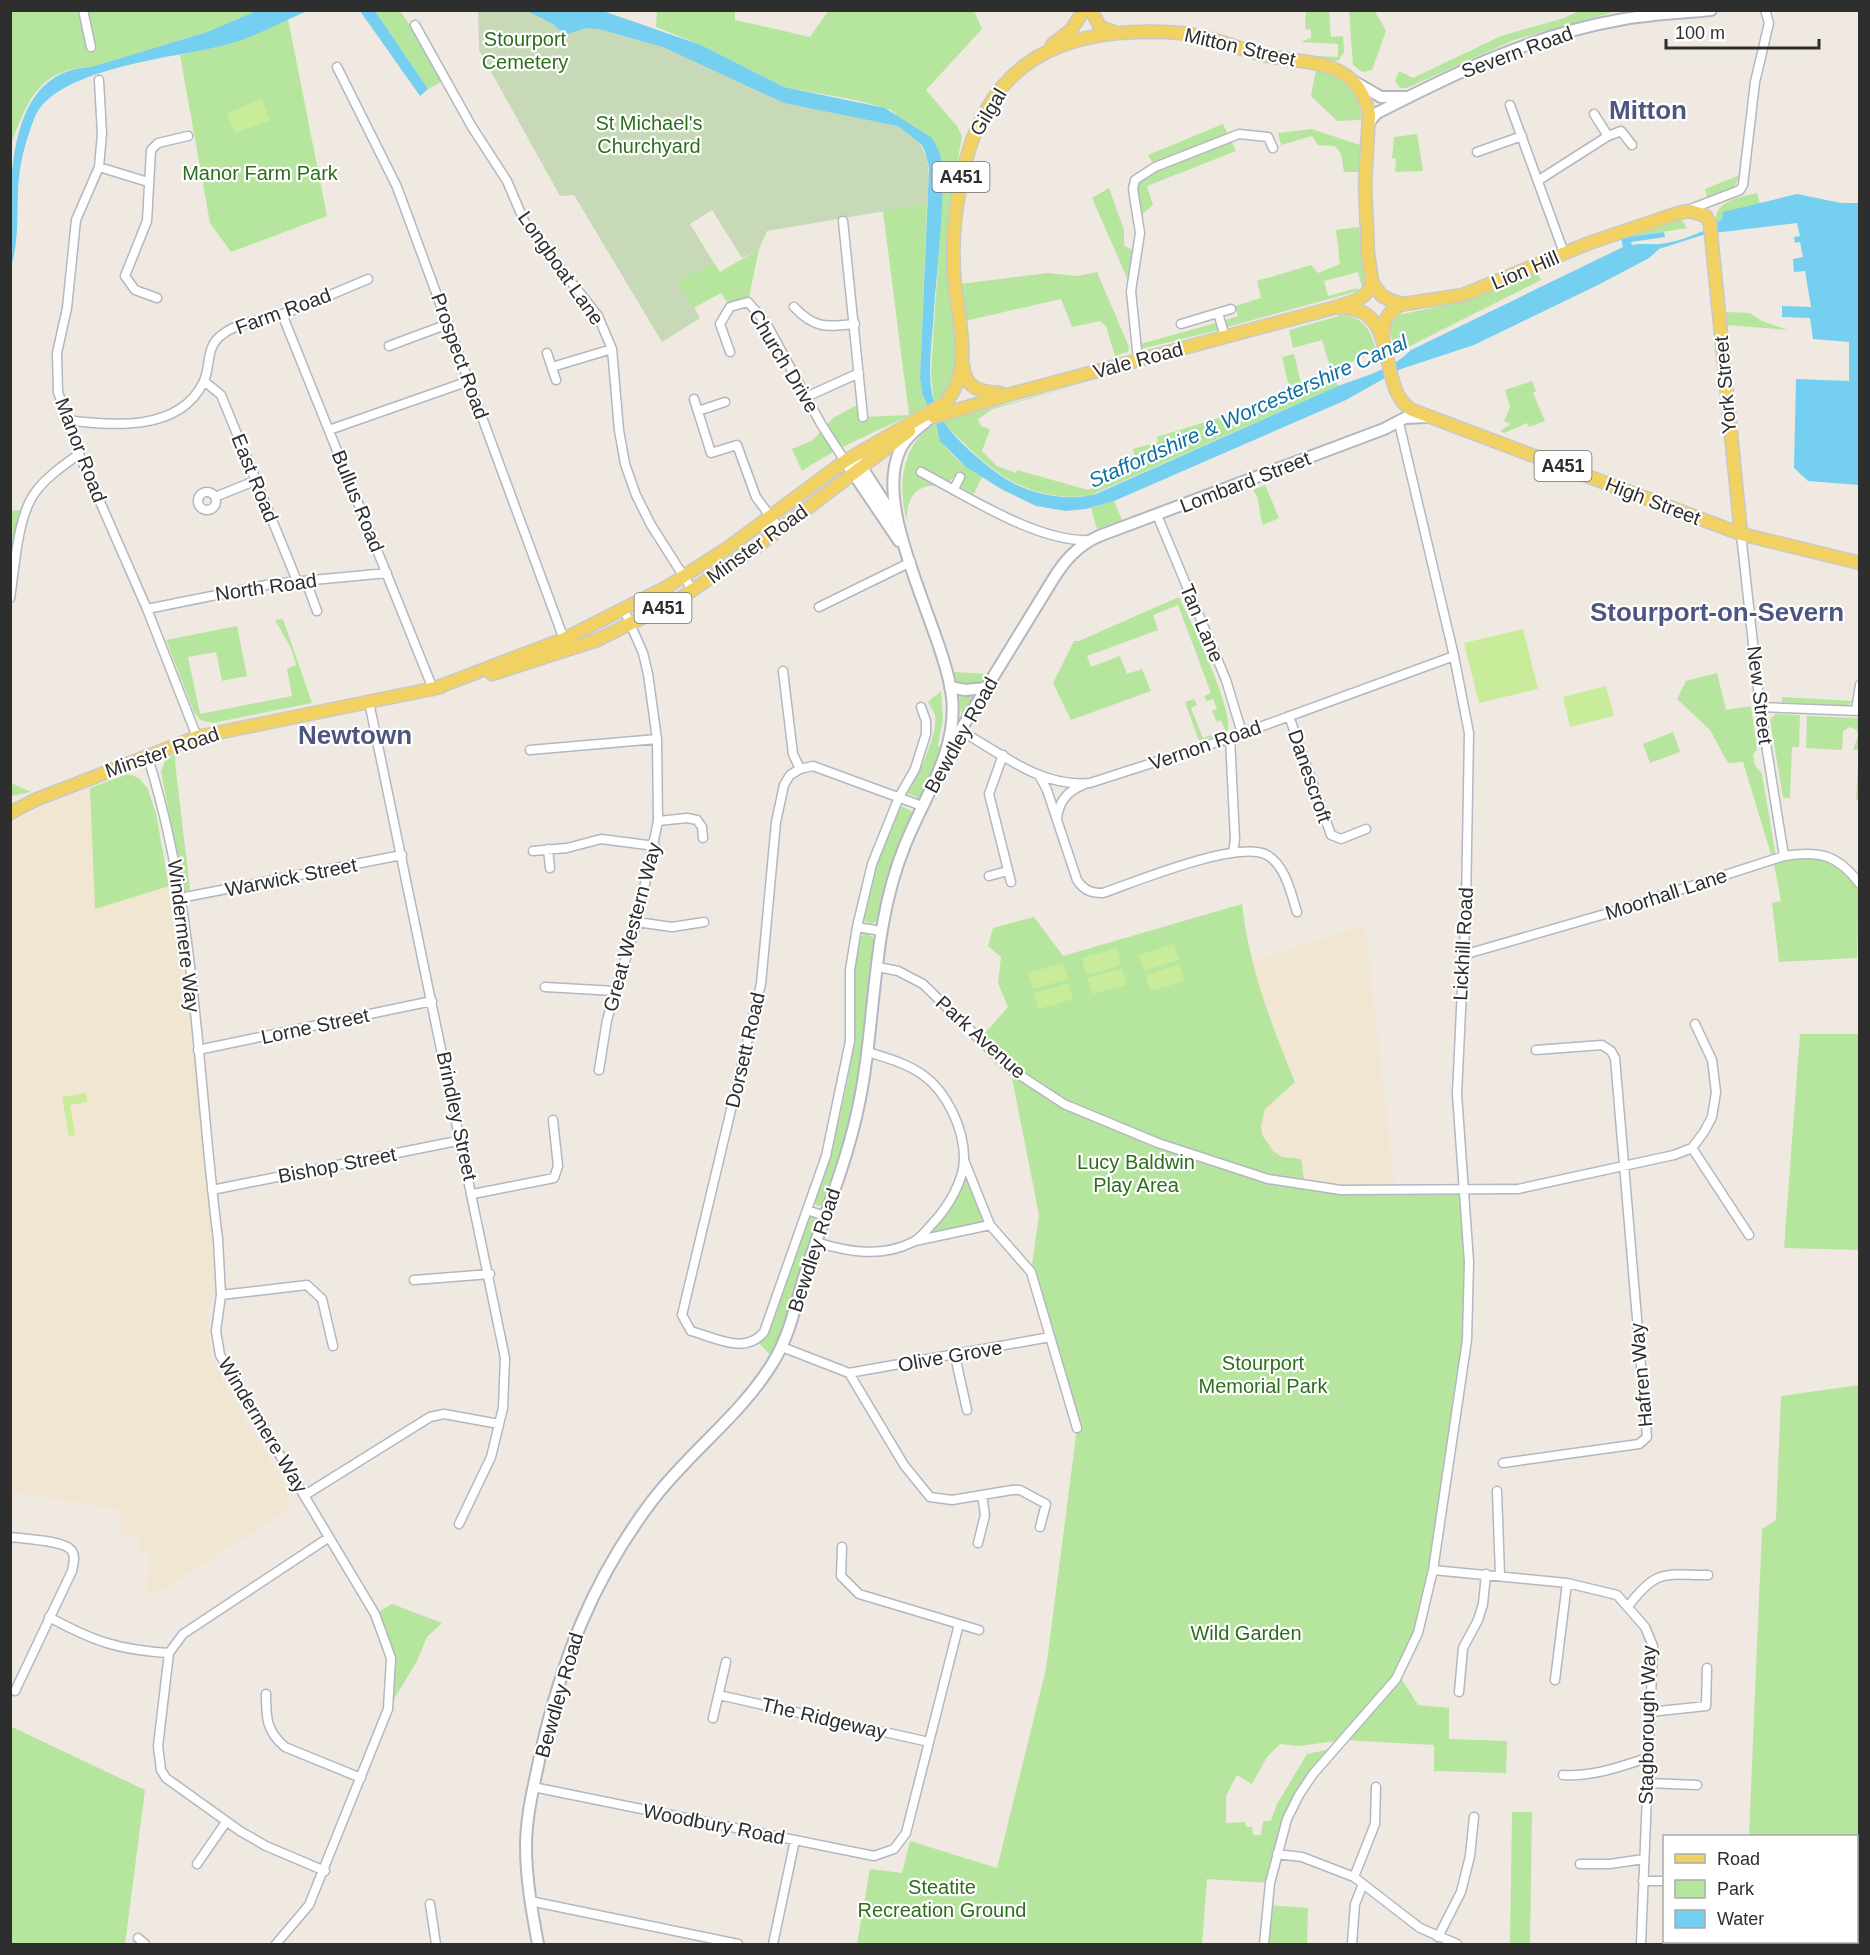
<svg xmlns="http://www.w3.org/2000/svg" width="1870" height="1955" font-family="Helvetica,sans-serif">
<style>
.education{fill:#f0e6d1}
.green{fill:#b6e59e}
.cemetery{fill:#c8d9b8}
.pitch{fill:#c9ec9a}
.water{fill:#75cff0}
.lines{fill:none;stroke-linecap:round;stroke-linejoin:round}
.minor-casing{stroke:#b4b7c1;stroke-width:11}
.tertiary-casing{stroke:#b4b7c1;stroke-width:14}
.secondary-casing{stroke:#b4b7c1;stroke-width:14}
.primary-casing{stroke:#c9c9c9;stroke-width:15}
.minor{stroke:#fff;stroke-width:8}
.tertiary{stroke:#fff;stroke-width:10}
.secondary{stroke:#fff;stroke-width:10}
.primary{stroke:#f2d163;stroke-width:12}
.labels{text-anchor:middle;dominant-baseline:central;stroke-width:4.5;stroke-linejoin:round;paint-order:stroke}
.shield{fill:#fff;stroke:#6d6d6d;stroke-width:1.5}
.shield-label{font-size:18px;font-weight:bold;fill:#2e2e2e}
.park-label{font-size:20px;fill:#2c6e1b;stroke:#fff}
.street-label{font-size:20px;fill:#2e2e2e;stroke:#fff}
.water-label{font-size:21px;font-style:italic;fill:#0d6fa3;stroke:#fff}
.district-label{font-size:26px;font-weight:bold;fill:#4d5680;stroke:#fff}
</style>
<rect width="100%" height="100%" fill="#efe9e1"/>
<!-- education -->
<path class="education" d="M90 788 96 908 169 886 172 909 182 914 221 1295H213L208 1310 210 1351 226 1387 281 1478 290 1509 155 1594 146 1591 150 1552 138 1550 139 1536 120 1534 119 1509 11 1492V821Z
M1365 925 1395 1190 1305 1185 1301 1160 1282 1157 1267 1144 1262 1135 1261 1126 1265 1108 1295 1082 1272 1027 1252 961Z"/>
<!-- green -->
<path class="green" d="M1581 10 1617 11 1514 40 1407 88H1400L1395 81 1399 71 1413 78 1501 36 1564 18Z
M11 11H259L207 32 91 67C38 69 28 101 11 144Z
M375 11H400L409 24 415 25 446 79 428 89Z
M657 11H735V20L810 37 828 11H974L982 29 926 90 957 126 962 136C956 172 947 209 947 246 946 286 976 380 934 403L931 373 943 185 940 153 914 126 903 121 891 110 856 100 784 87 701 45 656 27Z
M1306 11H1329L1331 37 1343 36 1344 52 1338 61 1301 57 1299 55 1338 57V44L1300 42 1311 38V30L1305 29Z
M1349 11H1375L1386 31 1372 70 1362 72 1353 65Z
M288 19 327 216 231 252 210 223 180 55 246 38Z
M1316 70C1343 75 1362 91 1361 120L1337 121 1311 96Z
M1223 124 1236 151 1147 186 1153 205 1139 217 1135 180 1155 167 1148 155Z
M1312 129 1360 145 1359 172H1344L1341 154 1335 146 1318 145 1312 136 1281 145 1278 133Z
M1417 134 1423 171 1395 172 1396 159 1392 158 1394 137Z
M1740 175 1734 187 1707 197 1705 189Z
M1109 188 1124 230V246L1136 251 1131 287 1092 198Z
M1757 193 1760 204 1724 212 1722 219 1716 224C1713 201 1739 197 1757 193Z
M927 204 920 378 922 393 928 406C884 429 844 443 802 471L792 449 813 440 833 418 855 406 863 417 909 415 883 211Z
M1681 218 1687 228 1630 237V233Z
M1359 227 1365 285 1362 287 1358 272 1324 281 1328 296 1357 288 1358 291 1227 327 1225 325 1226 320 1238 316 1235 306 1261 298 1257 281 1311 265 1318 273 1340 264 1336 230Z
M759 249 748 302 730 307 721 293 694 308 677 280 714 263 720 272Z
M1537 271 1541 280 1398 352 1394 356 1390 327 1398 315 1470 300Z
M1097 272 1129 347 1128 352 1115 356 1106 326 1100 321 1072 327 1061 299 965 321 960 284 1048 273 1077 276Z
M1726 312 1750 313 1762 321 1788 330 1727 325Z
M1339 316C1366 314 1372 335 1378 356L1373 358 1371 354 1331 370 1322 340 1293 348 1289 330Z
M1216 323 1218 330 1141 349 1140 344Z
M1294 354 1301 383 1331 373 1338 386 1089 496C1036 501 1002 481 965 444 958 437 948 429 943 421L1085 383 993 409 978 419 981 426 990 429 982 451 997 466 1016 473 1017 470 1088 490 1137 469 1133 449 1158 442 1157 437 1234 413 1238 421 1280 403 1278 392 1289 387 1282 357Z
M1532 381 1536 391 1533 393 1545 421 1529 427 1527 423 1504 433 1500 431 1511 424 1504 421 1510 407 1505 390Z
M936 424C939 448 962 465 982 477L974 494 960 487 965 476 959 472 949 482 923 469 919 476 938 486C915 484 906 500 907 521 897 486 902 442 936 424Z
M1265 485 1279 518 1263 525C1258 513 1261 500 1253 490Z
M1114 501 1122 520 1097 529 1091 508Z
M27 509 11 598V511Z
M1179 597C1189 618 1237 715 1227 732L1199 741 1185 702 1194 699 1197 705 1191 708 1203 738 1225 730 1221 720 1217 722 1212 711 1217 709 1213 699 1206 701 1204 696 1211 693 1178 605 1153 615 1158 630 1087 656 1091 667 1120 656 1127 674 1142 669 1151 691 1071 720 1053 683 1074 641H1079Z
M283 619 312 703 213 723 200 720 194 712 166 640 237 626 247 676 222 681 216 652 188 657 200 714 292 696 287 669 296 665 291 648 275 620Z
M953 672 989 674 985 682 964 685 956 681Z
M1717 673 1726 710 1751 706 1757 749 1753 755 1755 765 1762 774 1776 857 1833 858 1859 884 1857 958 1779 962 1772 903 1781 901 1774 864 1743 762 1728 763 1710 730 1677 699 1686 681Z
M941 691 943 719 938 745 943 753 922 800 907 793C917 778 939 733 935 715 934 711 930 706 928 702Z
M959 694 976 696 962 718 961 717Z
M1782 697 1853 701 1847 706 1782 702Z
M1775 714 1800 715 1799 747H1792L1790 798H1783L1770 720Z
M1807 716 1859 718V800H1856L1859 750H1853L1858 736 1857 730 1850 727 1843 731 1842 750 1806 748Z
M1673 732 1680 752 1650 763 1643 744Z
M176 753 175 762 190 890 184 891 161 772 165 761Z
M128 774 139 778 148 789 156 814 169 886 95 909 90 788Z
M11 783 31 792 11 796Z
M901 806 916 813 879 920 872 924 862 920 875 865Z
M1242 904C1249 967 1271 1024 1295 1082L1265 1109 1261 1126 1262 1135 1273 1151 1282 1157 1301 1159 1305 1185 1466 1189 1469 1312 1429 1592 1399 1675 1418 1705 1449 1708V1739L1507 1741 1506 1773 1434 1771V1745L1343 1740 1299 1746 1280 1744 1267 1757 1252 1784 1237 1775 1226 1796V1823L1245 1822 1246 1827H1252L1253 1835H1261L1263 1821H1271L1277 1804 1307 1754 1335 1748 1299 1795 1270 1883 1207 1879 1202 1944H857L870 1869 902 1873 910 1841 997 1868 1046 1669 1077 1428 1031 1272 1039 1215 1010 1068 979 1040 1008 1007 998 983 1001 957 988 946 993 928 1034 917 1063 956Z
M866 933 874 938 864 1051 853 1113 822 1205 818 1206 814 1203C830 1151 849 1095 853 1040 855 1006 853 972 858 938Z
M1800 1034H1859V1250L1784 1248Z
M964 1159 990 1225 915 1241 954 1196Z
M814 1215 818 1221 780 1345 773 1358 758 1342 766 1333 808 1218Z
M1859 1385V1944H1744V1942H1856V1836H1749L1762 1529 1776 1520 1781 1396Z
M392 1604 442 1623 427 1637 417 1661 388 1709 392 1672 375 1614Z
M10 1726 145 1790 125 1944H11Z
M1512 1812H1532L1530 1944H1510Z
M1267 1905 1308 1908 1307 1944H1264Z"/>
<!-- cemetery -->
<path class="cemetery" d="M478 11H568L614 23 772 90 898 126C933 145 930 169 927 204L767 231 759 249 742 258 712 210 690 224 714 263 678 280 700 318 662 342 574 195 560 196 479 50Z"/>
<!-- pitch -->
<path class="pitch" d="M262 99 270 120 235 133 227 113Z
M1523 629 1538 689 1479 703 1464 643Z
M1606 686 1614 716 1570 727 1563 697Z
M1174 944 1179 960 1144 971 1139 955Z
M1117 948 1121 965 1086 975 1082 958Z
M1063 963 1068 979 1033 989 1028 973Z
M1180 964 1185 981 1150 991 1146 975Z
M1122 968 1127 985 1092 994 1087 978Z
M1069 983 1073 999 1038 1009 1034 993Z
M86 1093 87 1102 70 1105 75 1135 69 1136 62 1097Z"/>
<!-- water -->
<path class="water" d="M259 10 307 11C282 22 258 35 232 43 182 58 54 66 34 119 27 137 21 158 19 177 16 208 20 237 11 267 10 198 0 71 91 67L207 32Z
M360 11H375L428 89 420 96Z
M527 11H603L701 45 784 87 885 108 932 138 940 153 943 171C943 222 936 274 933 325 931 350 927 378 934 402 942 429 972 453 993 470 1020 492 1062 503 1096 494L1338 386C1364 376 1391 370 1411 350L1623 247 1621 238 1664 232 1665 237 1631 242 1632 245C1641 243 1651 245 1660 244 1679 242 1708 231 1722 219L1723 212 1797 194 1841 203H1859V485L1808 481 1794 468 1796 379 1849 381V342L1813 339 1810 318 1782 317V306L1811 307 1805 271 1794 272 1793 259 1803 257 1800 242 1795 243 1794 237 1800 236 1797 223 1706 234 1659 249 1649 258 1598 285 1474 345 1401 369 1346 400 1114 501 1086 509 1066 511 1036 506 1003 490 966 467 940 441 936 424 922 393 920 378 929 168 925 151 921 144 898 126 784 103 663 47 599 29 586 28 565 35 553 24Z"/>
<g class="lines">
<defs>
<path id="minor" d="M83 10 91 47
M415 25 472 127 507 181 525 223 598 316 612 349 619 430 625 464 636 495 651 525 693 591
M337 67 397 187 565 642
M99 80 102 134 99 167 76 220 67 308 57 353 58 392 79 454 147 609 197 737
M1510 105 1564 253
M1594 114 1608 136
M1477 152 1522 136
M99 167 148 182
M1539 180 1608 136 1621 131 1632 145
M1688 210 1740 190 1743 185 1755 82 1769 23 1765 10
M843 221 863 417
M157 298 135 290 125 276 147 221 151 150 158 143 188 136
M794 307C815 329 826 327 855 324
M1218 313 1225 337
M282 314 433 689
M1181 324 1231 309
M389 346 448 324
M730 352 720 324 730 307 748 302 766 323 821 424 845 461
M547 353 556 380
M1138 360 1131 291 1140 233 1133 189 1135 180 1155 167 1239 134 1268 137 1273 148
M552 367 612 349
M204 381 221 395 297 581
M806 397 859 373
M694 399 711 453 737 445 756 497 779 528
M698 411 725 402
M67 420C111 426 179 432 203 383 212 366 204 347 223 334 240 321 263 321 283 314 312 303 340 291 368 279
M329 430 469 381
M921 472C967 496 1038 543 1090 540
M954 489 960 477
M198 501a9 9 0 1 1 18 0a9 9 0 1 1-18 0Z
M215 497 257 480
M1157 515 1226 680 1242 733
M1741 534 1760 707 1784 856
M306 581 317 611
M10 598C15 568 17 514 37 490 48 476 64 465 79 454
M819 607 911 562
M147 609 271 584 387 573
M783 671 793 754 800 769
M369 702 505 1358 503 1408 491 1457 459 1524
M921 707 926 721V734L915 769 899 797 872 864 857 927 850 970V1041L826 1156 764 1332C745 1355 716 1338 691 1331L682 1315 761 984 776 822 784 785 790 775 800 769 813 766 922 806
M1760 707 1860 711
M1856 710 1860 685
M1289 716 1331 835 1341 839 1366 829
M961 731C1001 753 1041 788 1090 783L1230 738 1454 656
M1230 738 1235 839 1233 853
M530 750 657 739
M147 755C197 910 197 1078 218 1239L221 1295 216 1331 220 1355 375 1614 391 1658 388 1709 309 1905 276 1944
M1003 755 989 794 1011 882
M1040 777 1047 790 1077 880C1084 890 1090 893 1103 893 1135 882 1238 839 1267 855 1286 866 1291 894 1297 912
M1057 820C1058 803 1067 791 1083 785
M658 821 687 818 697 820 702 827 703 838
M548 849 550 868
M533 851 567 848 601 839 655 846
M989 876 1008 871
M180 898 402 855
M637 922 672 927 704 922
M857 927 881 931
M1463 955 1605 914 1784 856C1820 850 1838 855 1860 884
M878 967 898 971 923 984 1009 1068 1064 1104 1158 1143 1268 1179 1341 1190 1518 1189 1674 1155 1692 1148 1704 1132 1712 1117 1716 1092 1712 1060 1695 1024
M545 987 615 991
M198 1050 432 1001
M599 1070 607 1020 637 922 658 821 657 739 648 674 643 653 624 610
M1692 1148 1749 1235
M964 1160 990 1225 1031 1272 1077 1428
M212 1190 462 1140
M473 1194 554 1178 558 1166 553 1120
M807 1210 825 1216
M915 1241 990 1225
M816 1242C848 1252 881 1258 913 1242 921 1238 927 1229 933 1223 948 1207 964 1181 964 1158 964 1129 947 1092 923 1075 906 1063 887 1058 868 1052
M414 1280 490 1274
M221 1295 307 1285 322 1299 333 1346
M782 1347 849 1373 1050 1337
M955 1356 967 1410
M849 1373 904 1465 930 1497 952 1500 1012 1490H1020L1046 1504 1040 1527
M1503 1463 1639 1444 1647 1437 1615 1058 1611 1051 1602 1045 1536 1050
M1497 1491 1500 1575
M305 1495 430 1417 444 1414 499 1424
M10 1537C24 1539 65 1540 72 1551 76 1557 73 1565 72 1571L15 1691
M978 1543 985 1515 982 1495
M842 1547 841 1576 859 1594 979 1630
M1433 1570 1567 1583 1617 1595 1645 1627 1653 1646 1641 1944
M1629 1605C1658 1568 1664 1575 1708 1575
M49 1617C93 1641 118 1650 169 1653
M1555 1680 1567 1583
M1459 1692 1463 1648 1478 1620 1483 1604 1486 1574
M266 1694C266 1717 266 1731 285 1747L361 1778
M719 1695 929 1742
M1650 1712 1706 1706 1707 1668
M713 1718 726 1662
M1563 1775C1593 1777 1619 1767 1647 1758
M1647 1783 1697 1785
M533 1787 874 1856 894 1849 906 1833 959 1624
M1277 1854 1302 1857 1354 1877 1420 1928 1457 1944
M197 1864 226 1822
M1580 1864H1610L1644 1859
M325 1871 266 1846 240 1831 166 1778 161 1770 158 1746 169 1653 183 1634 328 1538
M1354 1877 1375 1824 1376 1787
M1643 1881H1664
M530 1901 738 1944
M430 1904 436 1944
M1438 1937 1461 1892 1470 1856 1474 1817
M138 1938 145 1944
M773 1944 795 1840
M1264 1944 1270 1883 1287 1819 1299 1795 1313 1774 1396 1679 1418 1633 1433 1570 1467 1340 1469 1262 1457 1094 1466 905 1469 733 1454 656 1399 423
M1352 1944 1355 1904 1363 1884"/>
<path id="tertiary" d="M1355 82 1381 97H1404
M1369 122 1377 113C1457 72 1535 34 1624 19 1653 14 1682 13 1711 10
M950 687 965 690 986 688
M947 752 1052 581C1064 561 1077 546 1099 536L1384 429 1405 418 1426 417"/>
<path id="secondary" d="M857 460 894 517
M845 461 899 541
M538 1944C532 1912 526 1879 526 1846 526 1816 534 1785 540 1756 561 1661 593 1579 652 1501 689 1452 740 1416 772 1364 790 1336 796 1302 806 1271 823 1219 845 1167 857 1113 877 1025 870 930 905 845 924 797 958 751 952 697 944 630 871 511 900 450 905 438 917 429 928 420"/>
<path id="primary" d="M1091 10 1100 27 1114 32
M1052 45 1071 30 1084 10
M1340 308C1402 305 1375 389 1412 410L1741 534 1860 563
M1383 338C1383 322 1387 309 1404 304
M963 365C965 388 979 392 1000 393
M934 417 1011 394 1333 308C1349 303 1368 300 1372 282
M492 674 597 640 676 601 755 548 909 431
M433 689 564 639 667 587 729 547 845 461 944 404C974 372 959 323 955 286 951 250 954 216 961 182 984 59 1064 24 1181 33 1212 36 1242 51 1273 57 1317 64 1358 62 1369 114L1365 184 1368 253 1372 282 1382 296 1392 301 1404 304 1463 295 1589 243 1678 213 1690 211 1706 216 1710 224 1741 534
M10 813 35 800 197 737 441 687"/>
</defs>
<!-- minor casing -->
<use href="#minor" class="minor-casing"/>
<!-- tertiary casing -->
<use href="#tertiary" class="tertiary-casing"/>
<!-- secondary casing -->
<use href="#secondary" class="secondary-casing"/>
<!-- primary casing -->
<use href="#primary" class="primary-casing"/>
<!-- minor -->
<use href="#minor" class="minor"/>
<!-- tertiary -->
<use href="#tertiary" class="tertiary"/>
<!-- secondary -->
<use href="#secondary" class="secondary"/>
<!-- primary -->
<use href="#primary" class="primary"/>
</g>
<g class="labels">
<!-- shield labels -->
<g class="shield">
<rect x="932.5" y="162" width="57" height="30" rx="4.5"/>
<rect x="1534.5" y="451" width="57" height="30" rx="4.5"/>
<rect x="634.5" y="593" width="57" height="30" rx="4.5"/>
</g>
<g class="shield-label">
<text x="961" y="177">A451</text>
<text x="1563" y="466">A451</text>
<text x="663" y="608">A451</text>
</g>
<!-- park labels -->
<g class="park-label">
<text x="525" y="39">Stourport<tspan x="525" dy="23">Cemetery</tspan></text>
<text x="649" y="123">St Michael's<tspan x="649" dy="23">Churchyard</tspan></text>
<text x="260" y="173">Manor Farm Park</text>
<text x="1136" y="1162">Lucy Baldwin<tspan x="1136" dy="23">Play Area</tspan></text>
<text x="1263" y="1363">Stourport<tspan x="1263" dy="23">Memorial Park</tspan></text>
<text x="1246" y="1633">Wild Garden</text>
<text x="942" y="1887">Steatite<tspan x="942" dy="23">Recreation Ground</tspan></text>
</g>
<!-- street labels -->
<g class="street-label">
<text transform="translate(1240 47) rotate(13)">Mitton Street</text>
<text transform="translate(1517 52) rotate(-20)">Severn Road</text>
<text transform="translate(988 112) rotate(-59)">Gilgal</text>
<text transform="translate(561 268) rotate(55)">Longboat Lane</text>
<text transform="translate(1525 270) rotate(-23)">Lion Hill</text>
<text transform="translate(283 311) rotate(-20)">Farm Road</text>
<text transform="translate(460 356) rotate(70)">Prospect Road</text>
<text transform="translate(1138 360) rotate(-15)">Vale Road</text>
<text transform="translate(784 361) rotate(59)">Church Drive</text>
<text transform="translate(1725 385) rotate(-95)">York Street</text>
<text transform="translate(81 450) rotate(69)">Manor Road</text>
<text transform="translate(255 478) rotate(68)">East Road</text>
<text transform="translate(1245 482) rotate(-21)">Lombard Street</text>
<text transform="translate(358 501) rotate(68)">Bullus Road</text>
<text transform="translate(1653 501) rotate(21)">High Street</text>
<text transform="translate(757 544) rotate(-36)">Minster Road</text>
<text transform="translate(266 587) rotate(-8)">North Road</text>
<text transform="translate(1202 623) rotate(67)">Tan Lane</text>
<text transform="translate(1760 695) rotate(83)">New Street</text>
<text transform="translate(961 735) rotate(-61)">Bewdley Road</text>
<text transform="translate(1205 745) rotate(-19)">Vernon Road</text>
<text transform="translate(162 752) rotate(-19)">Minster Road</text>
<text transform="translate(1310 776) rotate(71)">Danescroft</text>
<text transform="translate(291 877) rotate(-11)">Warwick Street</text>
<text transform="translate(1666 894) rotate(-18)">Moorhall Lane</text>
<text transform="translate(632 927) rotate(-75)">Great Western Way</text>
<text transform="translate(184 936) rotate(83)">Windermere Way</text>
<text transform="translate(1463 944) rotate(-87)">Lickhill Road</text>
<text transform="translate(315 1026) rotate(-12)">Lorne Street</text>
<text transform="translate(981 1037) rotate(42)">Park Avenue</text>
<text transform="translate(745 1050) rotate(-77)">Dorsett Road</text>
<text transform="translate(457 1116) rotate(78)">Brindley Street</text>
<text transform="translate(337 1165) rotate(-11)">Bishop Street</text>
<text transform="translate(814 1250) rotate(-72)">Bewdley Road</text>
<text transform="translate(950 1356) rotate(-10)">Olive Grove</text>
<text transform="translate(1641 1375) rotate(-95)">Hafren Way</text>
<text transform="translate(263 1425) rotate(59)">Windermere Way</text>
<text transform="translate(559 1695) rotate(-74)">Bewdley Road</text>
<text transform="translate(824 1718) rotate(13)">The Ridgeway</text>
<text transform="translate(1647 1725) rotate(-89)">Stagborough Way</text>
<text transform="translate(714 1824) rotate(11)">Woodbury Road</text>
</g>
<!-- water labels -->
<g class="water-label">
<text transform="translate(1248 411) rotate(-24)">Staffordshire &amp; Worcestershire Canal</text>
</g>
<!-- district labels -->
<g class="district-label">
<text x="1648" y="110">Mitton</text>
<text x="1717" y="612">Stourport-on-Severn</text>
<text x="355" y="735">Newtown</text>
</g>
</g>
<!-- border -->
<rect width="1870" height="1955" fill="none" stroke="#2e2e2e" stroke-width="24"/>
<!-- legend -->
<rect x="1663" y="1835" width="195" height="108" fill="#ffffff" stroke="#ababab" stroke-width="1.5"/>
<rect x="1675" y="1854" width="30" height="9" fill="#f2d163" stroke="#ababab" stroke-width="1.5"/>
<text x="1717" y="1865" font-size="18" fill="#2e2e2e">Road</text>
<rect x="1675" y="1880" width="30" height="18" fill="#b6e59e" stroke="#ababab" stroke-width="1.5"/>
<text x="1717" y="1895" font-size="18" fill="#2e2e2e">Park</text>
<rect x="1675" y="1910" width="30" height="18" fill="#75cff0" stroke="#ababab" stroke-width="1.5"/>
<text x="1717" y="1925" font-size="18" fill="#2e2e2e">Water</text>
<!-- scale -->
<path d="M1666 39v9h153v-9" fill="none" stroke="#2e2e2e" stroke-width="3"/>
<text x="1675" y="39" font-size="18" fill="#2e2e2e" stroke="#ffffff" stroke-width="4.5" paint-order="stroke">100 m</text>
</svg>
